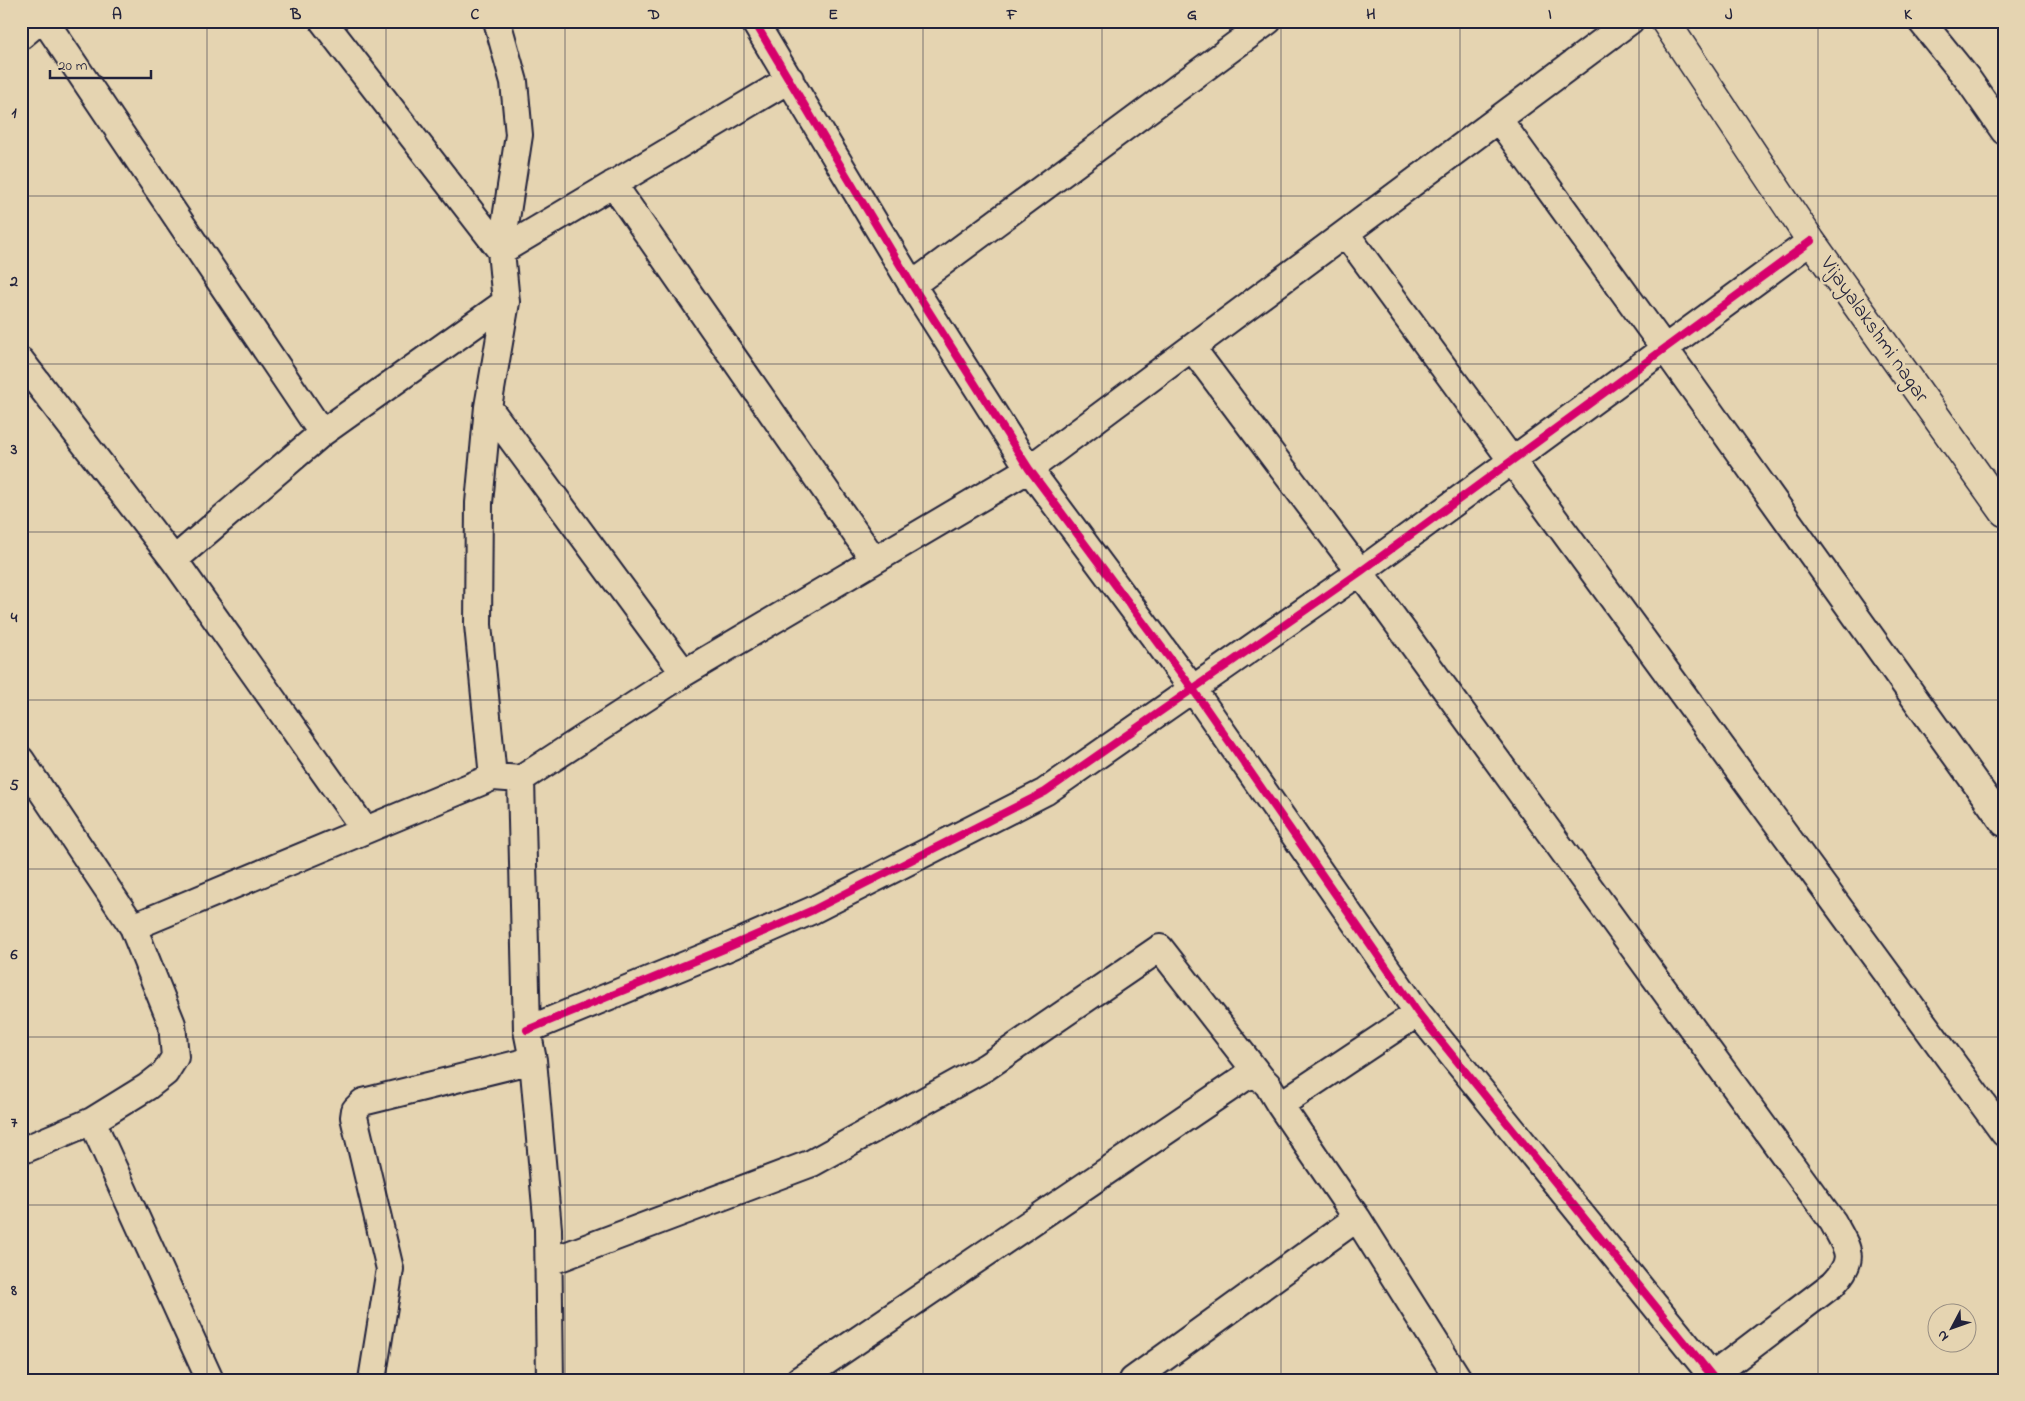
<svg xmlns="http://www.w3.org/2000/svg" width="2025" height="1401" font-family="'Indie Flower',sans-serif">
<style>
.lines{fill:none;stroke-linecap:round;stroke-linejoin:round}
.minor-casing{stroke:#22223b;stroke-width:30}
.tertiary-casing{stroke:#22223b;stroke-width:31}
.minor{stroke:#e5d4b1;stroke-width:26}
.tertiary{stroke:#e5d4b1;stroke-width:28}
.cycleway-casing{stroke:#e5d4b1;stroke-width:11}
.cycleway{stroke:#d6006c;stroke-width:8}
.grid{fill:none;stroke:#22223b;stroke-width:1;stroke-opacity:0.55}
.labels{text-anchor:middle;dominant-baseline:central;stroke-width:5;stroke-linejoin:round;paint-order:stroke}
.street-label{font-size:21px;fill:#22223b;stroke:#e5d4b1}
.neatline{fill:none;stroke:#22223b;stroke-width:2}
.grid-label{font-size:16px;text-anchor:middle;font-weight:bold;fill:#22223b}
</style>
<rect width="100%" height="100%" fill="#e5d4b1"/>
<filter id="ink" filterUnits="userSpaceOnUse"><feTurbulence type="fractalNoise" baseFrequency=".02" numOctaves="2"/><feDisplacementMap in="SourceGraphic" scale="10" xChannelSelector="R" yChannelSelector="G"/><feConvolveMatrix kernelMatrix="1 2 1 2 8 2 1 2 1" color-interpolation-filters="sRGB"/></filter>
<g filter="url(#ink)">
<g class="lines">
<defs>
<path id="minor" d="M45 21 322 433
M323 21 501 251 506 302 488 407 479 503 478 625 493 777 521 779 527 1030 533 1060 548 1229 550 1380
M497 21 514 82 519 135 501 251
M754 21 912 285 1029 469 1192 688 1418 1013 1712 1376
M1921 21 1967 78 2004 131
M21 36 39 21
M1499 120 1665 349 2004 823
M613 184 874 560
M1346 234 2004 1133
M501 251 790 79
M912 285 1268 21
M1192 348 1360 572 1833 1222C1848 1250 1857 1258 1833 1284L1707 1380
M21 361 174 560 365 830
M488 407 684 673
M174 560 322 433 506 302
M21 760 133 927 172 1024 175 1057 165 1073 147 1087 92 1121 21 1151
M521 779 684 673 1029 469 1630 21
M133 927 493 777
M527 1030 724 949 813 910 1045 792 1360 572 1811 241
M1280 1105 1418 1013
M92 1121 210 1380
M549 1262 812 1163 986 1067 1160 948 1261 1078
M372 1380 390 1269 354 1117 355 1110 363 1102 533 1060
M799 1380 1244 1078 1252 1075 1261 1078 1268 1085 1280 1105 1357 1218 1459 1380
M1133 1380 1357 1218"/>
<path id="tertiary" d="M1665 21 1811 241 2004 512"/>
</defs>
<!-- minor casing -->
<use href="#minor" class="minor-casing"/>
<!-- tertiary casing -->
<use href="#tertiary" class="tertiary-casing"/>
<!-- minor -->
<use href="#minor" class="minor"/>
<!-- tertiary -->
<use href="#tertiary" class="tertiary"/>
<defs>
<path id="cycleway" d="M754 21 912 285 1029 469 1192 688 1418 1013 1712 1376
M527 1030 724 949 813 910 1045 792 1360 572 1811 241"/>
</defs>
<!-- cycleway casing -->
<use href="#cycleway" class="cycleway-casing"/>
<!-- cycleway -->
<use href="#cycleway" class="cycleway"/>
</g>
</g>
<!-- grid -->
<path class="grid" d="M207 21V1380M386 21V1380M565 21V1380M744 21V1380M923 21V1380M1102 21V1380M1281 21V1380M1460 21V1380M1639 21V1380M1818 21V1380M21 196H2004M21 364H2004M21 532H2004M21 700H2004M21 869H2004M21 1037H2004M21 1205H2004"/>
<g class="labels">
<!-- street labels -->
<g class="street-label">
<text transform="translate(1874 330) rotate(55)">Vijayalakshmi nagar</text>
</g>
</g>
<!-- margin -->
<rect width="2025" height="1401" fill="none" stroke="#e5d4b1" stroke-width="55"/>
<!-- north arrow -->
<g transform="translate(1952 1328) rotate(229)"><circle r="24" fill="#e5d4b1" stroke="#978d82"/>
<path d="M0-4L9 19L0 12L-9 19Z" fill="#22223b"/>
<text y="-8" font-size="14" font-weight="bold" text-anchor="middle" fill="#22223b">N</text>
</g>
<!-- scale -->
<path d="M50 70v8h101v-8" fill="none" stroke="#22223b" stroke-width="2.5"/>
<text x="58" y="70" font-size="15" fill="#22223b" stroke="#e5d4b1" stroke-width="4" paint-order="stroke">20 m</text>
<rect x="28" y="28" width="1970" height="1346" class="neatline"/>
<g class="grid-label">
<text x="117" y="19">A</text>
<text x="296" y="19">B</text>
<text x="475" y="19">C</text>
<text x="654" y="19">D</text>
<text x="833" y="19">E</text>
<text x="1012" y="19">F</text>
<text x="1192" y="19">G</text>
<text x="1371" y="19">H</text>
<text x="1550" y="19">I</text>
<text x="1729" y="19">J</text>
<text x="1908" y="19">K</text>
<text x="14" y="117">1</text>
<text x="14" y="286">2</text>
<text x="14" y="454">3</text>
<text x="14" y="622">4</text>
<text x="14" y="790">5</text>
<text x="14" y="959">6</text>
<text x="14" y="1127">7</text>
<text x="14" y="1295">8</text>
</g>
</svg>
